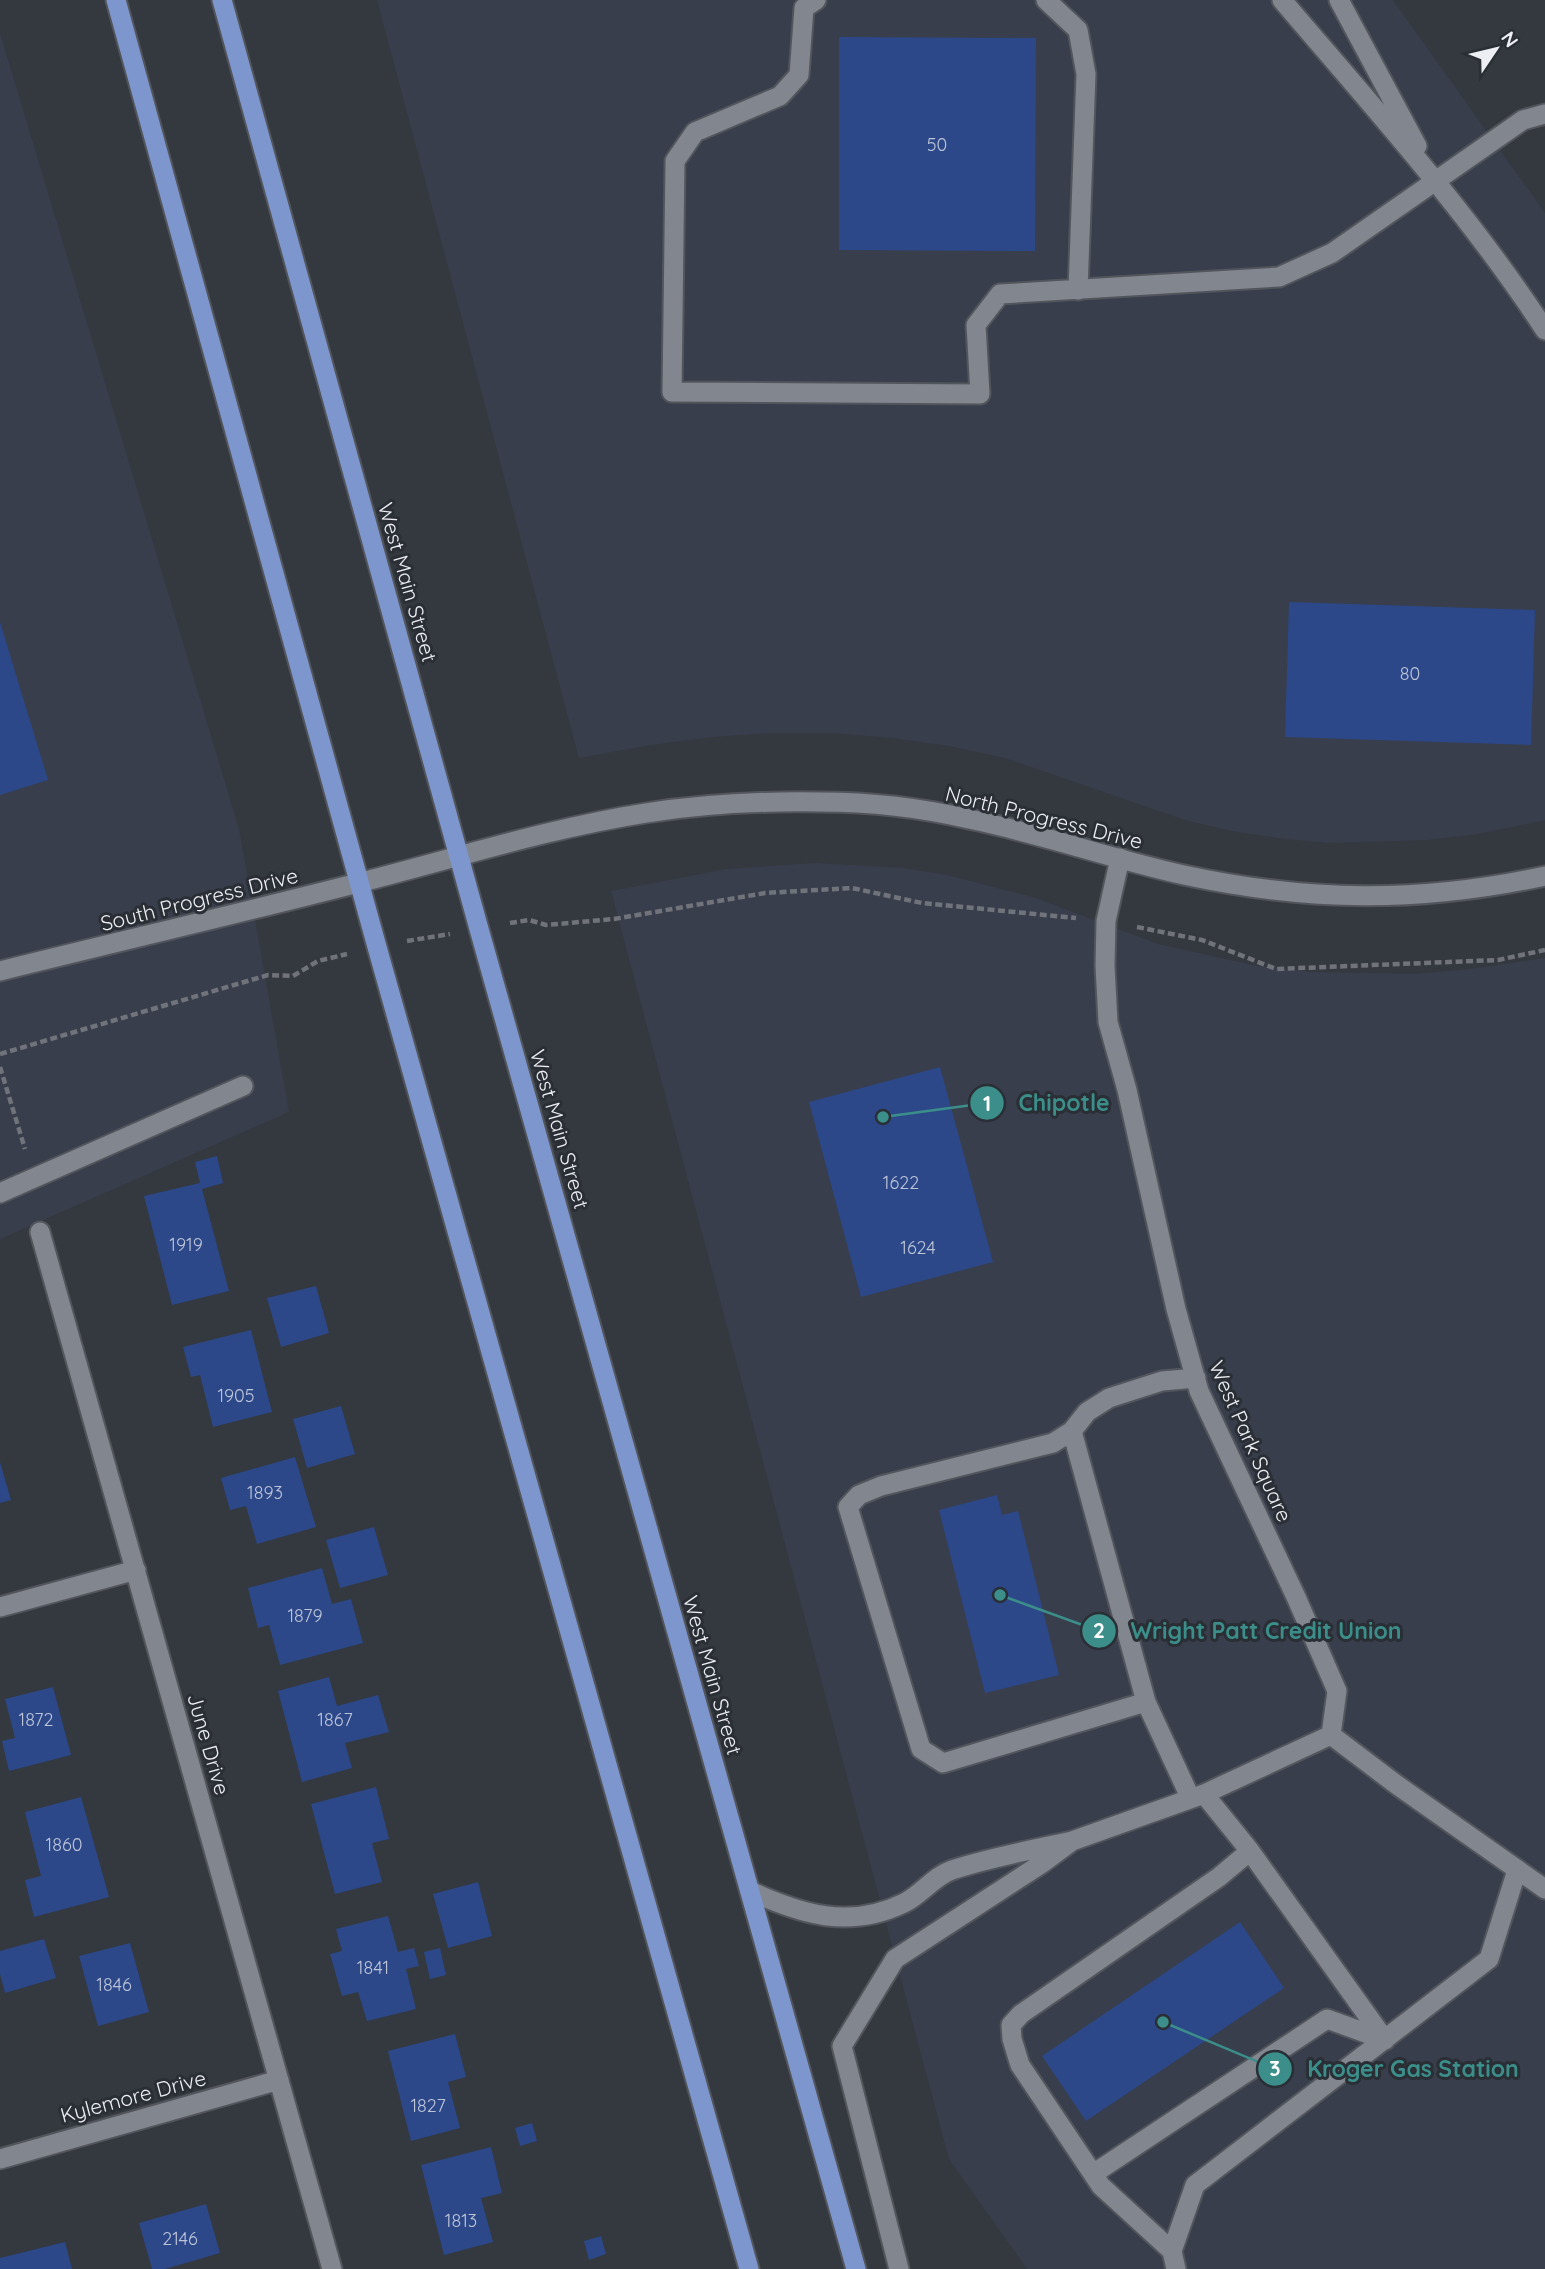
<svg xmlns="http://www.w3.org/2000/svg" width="1545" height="2269" font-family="Quicksand,sans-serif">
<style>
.built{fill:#383e4c}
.building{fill:#2c4889}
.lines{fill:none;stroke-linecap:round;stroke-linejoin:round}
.service-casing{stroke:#52555b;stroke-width:23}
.minor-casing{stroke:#52555b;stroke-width:23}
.tertiary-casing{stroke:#52555b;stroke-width:23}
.primary-casing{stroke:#52555b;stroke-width:23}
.path{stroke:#70737a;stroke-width:4.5;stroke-dasharray:7 3.5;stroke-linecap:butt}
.service{stroke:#81868f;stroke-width:19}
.minor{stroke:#81868f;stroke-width:19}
.tertiary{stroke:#81868f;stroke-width:19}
.primary{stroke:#7d96cd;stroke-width:19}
.labels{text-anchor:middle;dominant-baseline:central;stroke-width:6;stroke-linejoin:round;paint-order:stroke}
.number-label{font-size:18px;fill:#bcc4d8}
.street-label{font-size:21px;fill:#eceef3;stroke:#2a2e35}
.leader{fill:none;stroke:#3b8e89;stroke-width:2.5}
.callout-dot{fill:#3b8e89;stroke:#2a2e35;stroke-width:2.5}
.mark-label{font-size:21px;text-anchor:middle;font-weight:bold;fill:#fff}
.callout-label{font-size:23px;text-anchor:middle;font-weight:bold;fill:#3b8e89;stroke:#2a2e35;stroke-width:6;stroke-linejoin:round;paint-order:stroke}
</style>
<rect width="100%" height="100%" fill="#34383f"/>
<!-- built -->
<path class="built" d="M377 0H1393L1545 213V820L1478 834 1427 840 1327 843 1278 838 1231 831 1185 820 1005 758 949 746 892 738 833 733H773L712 737 651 745 579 758Z
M0 33 239 829 289 1112 0 1239Z
M814 863 902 868 947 875 1033 897 1158 944 1257 966 1309 972 1415 974 1470 969 1545 958V2269H1027L949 2159 611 891 727 869Z"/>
<!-- building -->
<path class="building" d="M839 37 1036 38 1035 251 839 250Z
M1289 602 1535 610 1531 745 1285 737Z
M0 622 48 780 0 795Z
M940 1067 993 1262 861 1297 809 1102Z
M217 1156 223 1183 202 1189 229 1291 172 1305 144 1196 200 1183 195 1162Z
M316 1286 329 1333 281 1347 267 1298Z
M251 1330 272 1412 213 1427 200 1375 191 1377 183 1347Z
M341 1406 355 1454 307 1468 293 1419Z
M295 1457 316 1527 257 1544 246 1506 230 1510 221 1478Z
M0 1462 11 1500 0 1503Z
M997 1495 1002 1515 1018 1511 1059 1675 985 1693 939 1510Z
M374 1527 388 1575 340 1588 326 1540Z
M322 1568 332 1604 351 1599 363 1643 280 1665 269 1625 258 1628 248 1588Z
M329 1677 337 1706 378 1695 389 1732 345 1743 352 1768 302 1782 278 1691Z
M53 1687 71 1755 9 1771 2 1741 15 1738 5 1699Z
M376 1787 389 1839 372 1843 382 1882 335 1894 311 1804Z
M81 1797 109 1897 34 1917 25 1880 41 1876 25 1812Z
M478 1882 492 1936 448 1948 433 1894Z
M388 1916 398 1952 414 1948 419 1966 406 1969 416 2009 367 2021 358 1992 342 1996 330 1954 342 1951 336 1929Z
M1240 1922 1284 1988 1086 2121 1042 2056Z
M44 1939 56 1978 5 1993 0 1974V1951Z
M130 1943 149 2012 98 2026 79 1956Z
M440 1948 446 1975 430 1979 424 1952Z
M455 2034 466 2077 448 2082 460 2128 411 2141 388 2051Z
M532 2123 537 2141 520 2146 515 2128Z
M491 2147 502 2193 481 2198 493 2242 444 2255 421 2165Z
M206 2204 220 2253 165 2269H152L139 2223Z
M601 2236 606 2254 589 2260 584 2241Z
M65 2242 72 2269H0V2258Z"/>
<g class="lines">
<defs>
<path id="service" d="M816 0 804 8 799 75 780 96 695 132 675 161 672 392 980 394 976 325 1000 294 1279 277 1332 253 1523 120 1545 114
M1046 0 1078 30 1086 74 1078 290
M1120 858 1106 921 1105 966 1108 1022 1127 1090 1176 1309 1199 1391 1296 1597 1337 1691 1331 1735 1397 1785 1545 1889
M0 1193 243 1086
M1072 1431 1146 1702
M1204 1794 1250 1851 1385 2040
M1190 1797 1146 1702 943 1763 921 1749 848 1507 859 1495 881 1486 1053 1443 1072 1431 1087 1412 1109 1398 1162 1381 1196 1378
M1072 1841 1204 1794 1331 1735
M750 1891C801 1914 849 1930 904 1903 921 1895 934 1876 952 1870 991 1857 1032 1850 1072 1841L1041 1864 895 1959 842 2046 899 2269
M1093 2174 1327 2019 1385 2040
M1172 2251 1101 2186 1020 2065 1012 2039 1011 2025 1021 2014 1219 1877 1250 1851
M1176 2269 1172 2251 1195 2185 1489 1959 1517 1870"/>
<path id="minor" d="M1282 0C1373 107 1468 212 1545 330
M1339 0 1417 146
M40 1232 332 2269
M0 1607 136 1570
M0 2159 279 2080"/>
<path id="tertiary" d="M0 971C121 941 241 913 362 882 456 858 550 828 646 813 703 804 762 801 820 802 869 802 922 808 969 819 1042 834 1112 859 1184 875 1308 902 1421 903 1545 876"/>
<path id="primary" d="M116 0 377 947 749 2269
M222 0 479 929 856 2269"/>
</defs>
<!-- service casing -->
<use href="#service" class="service-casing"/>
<!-- minor casing -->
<use href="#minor" class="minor-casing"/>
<!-- tertiary casing -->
<use href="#tertiary" class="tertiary-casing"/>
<!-- primary casing -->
<use href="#primary" class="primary-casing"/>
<!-- path -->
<path class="path" d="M510 923 529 920 546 925 614 919 765 893 852 888 922 903 1076 918
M1137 927 1202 940 1276 969 1498 960 1545 950
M407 941 450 934
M0 1054 268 975 293 976 318 961 347 954
M0 1067 25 1149"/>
<!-- service -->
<use href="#service" class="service"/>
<!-- minor -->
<use href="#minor" class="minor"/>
<!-- tertiary -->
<use href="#tertiary" class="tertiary"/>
<!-- primary -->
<use href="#primary" class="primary"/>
</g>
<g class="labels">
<!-- number labels -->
<g class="number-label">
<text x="937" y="144">50</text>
<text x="1410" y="673">80</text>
<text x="901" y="1182">1622</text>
<text x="186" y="1244">1919</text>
<text x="918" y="1247">1624</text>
<text x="236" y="1395">1905</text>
<text x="265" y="1492">1893</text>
<text x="305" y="1615">1879</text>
<text x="36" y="1719">1872</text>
<text x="335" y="1719">1867</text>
<text x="64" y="1844">1860</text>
<text x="373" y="1967">1841</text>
<text x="114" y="1984">1846</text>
<text x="428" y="2105">1827</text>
<text x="461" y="2220">1813</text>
<text x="180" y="2238">2146</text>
</g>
<!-- street labels -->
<g class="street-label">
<text transform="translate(408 582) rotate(74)">West Main Street</text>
<text transform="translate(1044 817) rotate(14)">North Progress Drive</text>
<text transform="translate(199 899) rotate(-14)">South Progress Drive</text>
<text transform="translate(560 1129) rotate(74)">West Main Street</text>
<text transform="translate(1251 1441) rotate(66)">West Park Square</text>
<text transform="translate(713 1675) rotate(74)">West Main Street</text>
<text transform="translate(209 1744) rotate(74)">June Drive</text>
<text transform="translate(133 2096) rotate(-15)">Kylemore Drive</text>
</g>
</g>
<!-- callouts -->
<path class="leader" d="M883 1117L987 1103M1000 1595L1099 1631M1163 2022L1275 2069"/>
<g class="callout-dot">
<circle cx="883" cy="1117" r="7"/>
<circle cx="1000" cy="1595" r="7"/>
<circle cx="1163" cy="2022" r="7"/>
<circle cx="987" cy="1103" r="18"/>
<circle cx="1099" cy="1631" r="18"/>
<circle cx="1275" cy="2069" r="18"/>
</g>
<g class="mark-label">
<text x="987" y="1111">1</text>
<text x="1099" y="1638">2</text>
<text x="1275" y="2076">3</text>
</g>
<g class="callout-label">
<text x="1064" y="1111">Chipotle</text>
<text x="1266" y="1639">Wright Patt Credit Union</text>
<text x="1413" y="2077">Kroger Gas Station</text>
</g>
<!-- north arrow -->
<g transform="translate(1496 49) rotate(55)" stroke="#2a2e35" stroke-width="5" paint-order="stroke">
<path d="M0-5L12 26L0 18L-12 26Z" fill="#eceef3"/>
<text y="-10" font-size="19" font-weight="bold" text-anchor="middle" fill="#eceef3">N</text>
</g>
</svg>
